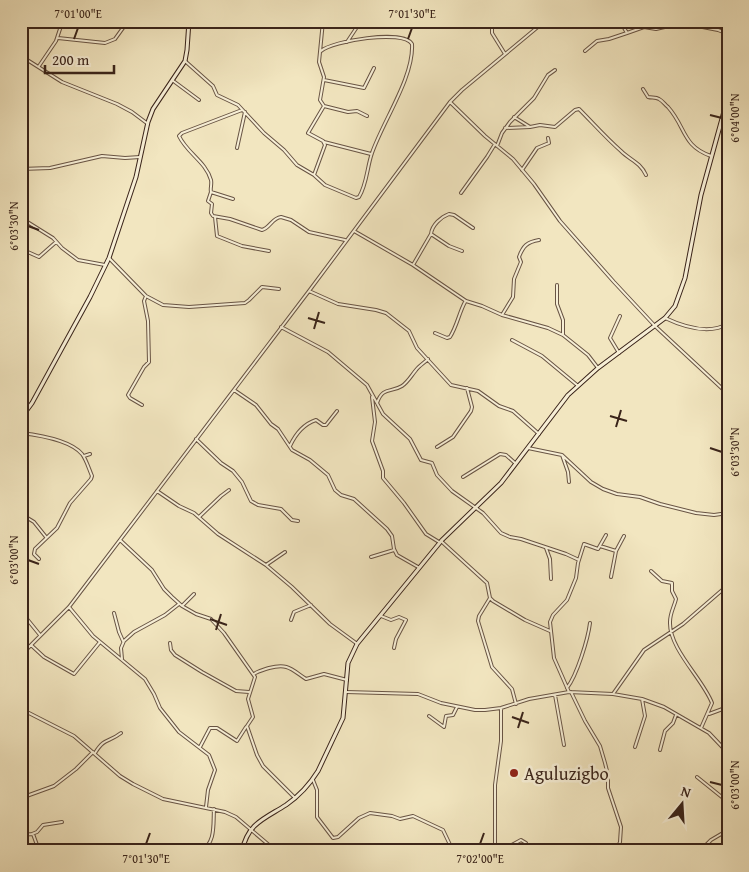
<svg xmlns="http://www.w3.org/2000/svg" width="749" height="872" font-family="'Gentium Book Plus',serif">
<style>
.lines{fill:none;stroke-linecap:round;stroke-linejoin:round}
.minor-casing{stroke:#685444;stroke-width:4}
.secondary-casing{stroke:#3a241a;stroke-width:5}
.minor{stroke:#f7efd6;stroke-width:2}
.secondary{stroke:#f7efd6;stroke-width:3}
.ticks{fill:none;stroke:#3a241a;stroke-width:2}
.poi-dot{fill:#8f2418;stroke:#f7efd6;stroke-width:2}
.labels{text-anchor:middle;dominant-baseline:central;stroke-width:5;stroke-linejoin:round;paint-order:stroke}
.poi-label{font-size:18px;fill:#3a241a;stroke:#f7efd6;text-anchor:start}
.neatline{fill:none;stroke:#3a241a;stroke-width:2}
.ticks-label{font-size:12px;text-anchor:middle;fill:#3a241a}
</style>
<rect width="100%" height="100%" fill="#f2e6c0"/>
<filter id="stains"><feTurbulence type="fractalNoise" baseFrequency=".004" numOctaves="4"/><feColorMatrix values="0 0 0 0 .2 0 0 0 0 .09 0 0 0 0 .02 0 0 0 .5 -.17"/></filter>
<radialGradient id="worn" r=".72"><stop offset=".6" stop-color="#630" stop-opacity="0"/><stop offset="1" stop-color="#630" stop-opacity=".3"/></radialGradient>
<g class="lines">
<defs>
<path id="minor" d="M157 21 189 25
M492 21V33L505 54
M620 21 627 33 644 27 656 29 682 23 718 30 728 34
M58 38 105 43 115 39 128 21
M347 42 361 21
M585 51 597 41 609 39 627 33
M21 56 62 82 117 104 132 112 148 124
M185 61 213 86 217 95 238 105 264 133 284 150 297 165 314 175 325 185 356 198 359 197C367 184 367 167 372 153 383 121 414 77 412 44 403 29 332 41 321 51
M39 66 56 41 61 26 67 21
M172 80 199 100
M324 80 364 88 374 68
M643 89 648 97C652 98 656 97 659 99 663 101 665 105 668 107 686 127 682 146 711 156
M450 102 485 136 513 159 534 184 560 221 614 282 655 326 728 394
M324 106 348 112 357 111 367 116
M514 117 530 127 540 125 555 127 575 110 579 109C593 123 606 138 621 151 630 160 640 162 646 175
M505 128 530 127
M324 142 371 154
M497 146 502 133 510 122 534 98 548 75 555 70
M237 148 245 112
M21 169 50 168 102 156 125 158 140 157
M522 170 537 148 549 143 548 138
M314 175 325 145 323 141 308 133 324 106 320 100 324 77 319 62 323 21
M211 192 208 201 212 204 211 213 213 216 230 219 262 230C270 228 272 218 281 217L291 220 309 232 345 240
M461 193 487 157 495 144
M233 199 211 192C210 189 212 184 211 180 206 162 187 153 179 136L182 133 242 110
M215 217 217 236 242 246 269 251
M21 218 53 238 62 248 78 260 105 265
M354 231 413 265 466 301 482 306 502 315 548 328 563 335 588 355 598 368
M431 234C432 225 441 217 449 214L454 215 473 228
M21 249 39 257 56 242
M109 258 146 296 163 305 189 307 245 303 249 300 262 287 279 289
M413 265 431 234 449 246 462 251
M557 285V304L563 320V334
M309 291 338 304 376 310 386 313 409 331 417 348 451 385 478 391 499 406 513 411 539 434
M502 315 513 297 514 279 521 262 519 257C523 246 527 242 539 240
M665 318C684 327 708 335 728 324
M281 327 328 352 367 385 383 414 410 439 421 460 432 463 437 475 452 491 483 513 501 533 510 537 521 539 566 554 579 560
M435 333 447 338 450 337C457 326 459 313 465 302
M512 340 542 356 577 385
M619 353 610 338 620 316
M234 390 256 405 271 424 278 429 292 450 310 460 328 475 335 490 341 495 354 499 387 529 392 536 394 549 397 555 418 567
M372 397 375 422 372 441 383 471V478L404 503 426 534 439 542
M377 403C383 386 391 393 402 386 408 382 411 376 416 370 419 366 424 363 428 359
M142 405 130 398 128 395 144 367 149 362 148 321 144 301 146 296
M21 433C38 435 70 440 82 454 86 459 89 469 92 476L91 479 70 503 57 528 35 549 34 554 39 559
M196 439 221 463 233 471 242 482 251 501 258 505 281 509 292 520 298 521
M290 446C295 435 304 424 316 420L323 425H326L337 411
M437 447 453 437 471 411 472 407 467 388
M528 448 562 455 591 482 603 489 617 494 640 497 660 504 696 513 714 515 728 513
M562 455 568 472 569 482
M84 456 90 454
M463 477 500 454 506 455 515 463
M157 491 179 506 194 513 218 534 266 565 292 587 330 624 356 643
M21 514 34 522 46 537
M199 517 221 496 229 490
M120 540 152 570 164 589 172 597 182 606 196 614 211 619 224 633 255 677 248 699 253 717 247 726 257 755 263 766 295 798
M441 541 487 583 490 598 493 601 525 620 550 631
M600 546 616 551
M546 548 550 559 551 579
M371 557 394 550
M266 565 285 552
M651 571 662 581 672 583V591L676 599C674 607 670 613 670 622 669 649 703 679 712 703L701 728
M611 577 616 551 624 536
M490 598 479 616 478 621 492 667 512 689 516 704
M183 605 194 594
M69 607 93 636 145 679 154 694 160 708 179 732 209 755 215 770 208 790 206 807
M114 613 119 632 123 641
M381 616 391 620 399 617 406 620 396 639 394 648
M27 619 40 635
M291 620 294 612 311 605
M170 643 171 650 175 655 202 672 236 691 249 692
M31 645 44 657 74 674 100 642
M21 655 69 607 85 586 309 291 450 102 462 90 545 21
M122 659 121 648 124 641 134 632 165 615 179 604
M254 674C258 671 263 670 269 668 288 663 291 669 306 679L324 674 347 680
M567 688C577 675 588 639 590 623
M346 692 418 694 441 703 475 710H485L501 708 529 699 569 692 613 694 644 650 683 624 728 585
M569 692 554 658 550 622 553 615 567 600 576 578 578 563 584 544 598 549 606 535
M571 692 585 721 600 746 605 763 608 775V788L621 827 620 842 616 851
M613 694 642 699 664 707 709 733 728 753
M555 695 564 745
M21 709 74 736 120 776 133 784 163 799 225 812 236 817 276 851
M709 714 728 707
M429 716 444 727 446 716 453 715 457 707
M200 747 210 728H217L237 741 246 727
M635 747 645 716 642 699
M660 750 665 731 673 723 676 715
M95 753C105 737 108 743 121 733
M697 777 728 802
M313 780 317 790V817L333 838 338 837 359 818 370 813 392 816 400 819 413 816 443 830 453 851
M21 798 54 786 76 769 93 752
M32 834 37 832 43 825 62 822
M21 835 33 834 37 845 41 851
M201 851C216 843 213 824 214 809
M495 851V785L501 741V708
M501 851 521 840 526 843 529 851
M700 851 711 840 728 830"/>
<path id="secondary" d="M21 418 32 403 90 297 109 258 136 177 148 122 153 109 185 61 187 50 189 21
M242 851C248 823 264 819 286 805 299 796 310 784 318 771L343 718 348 663 357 644 442 540 501 483 568 395 598 368 665 318 675 306 685 278 701 195 728 97"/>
</defs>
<!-- minor casing -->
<use href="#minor" class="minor-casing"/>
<!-- secondary casing -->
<use href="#secondary" class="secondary-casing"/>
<!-- minor -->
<use href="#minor" class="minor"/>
<!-- secondary -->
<use href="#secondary" class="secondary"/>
</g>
<!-- ticks -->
<path class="ticks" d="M74 39 78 28M408 39 412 28M710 115 722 118M28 226 39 230M308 318 325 323M314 329 319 312M610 416 627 421M616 427 621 410M710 448 722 452M28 560 39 564M210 619 227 625M216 630 221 614M512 717 529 723M518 728 523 712M710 782 722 785M146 844 150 833M480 844 484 833"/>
<!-- markers -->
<circle class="poi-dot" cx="514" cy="773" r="5"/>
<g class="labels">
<!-- poi labels -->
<g class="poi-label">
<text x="524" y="773">Aguluzigbo</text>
</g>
</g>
<!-- margin -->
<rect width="749" height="872" fill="none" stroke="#f2e6c0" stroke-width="55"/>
<!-- north arrow -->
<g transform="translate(682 804) rotate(18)" stroke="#f7efd6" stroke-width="4" paint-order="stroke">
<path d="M0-4L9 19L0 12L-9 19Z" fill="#3a241a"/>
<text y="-8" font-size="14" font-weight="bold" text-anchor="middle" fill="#3a241a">N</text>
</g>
<!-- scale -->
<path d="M45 65v8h69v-8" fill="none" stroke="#3a241a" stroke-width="2.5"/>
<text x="52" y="65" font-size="15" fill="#3a241a" stroke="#f7efd6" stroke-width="4" paint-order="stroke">200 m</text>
<rect x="28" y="28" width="694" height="816" class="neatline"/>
<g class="ticks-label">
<text x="78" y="18">7°01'00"E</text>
<text x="412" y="18">7°01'30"E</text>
<text transform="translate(735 118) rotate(-90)" y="4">6°04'00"N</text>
<text transform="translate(14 226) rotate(-90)" y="4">6°03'30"N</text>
<text transform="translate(735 452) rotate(-90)" y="4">6°03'30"N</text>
<text transform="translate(14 560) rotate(-90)" y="4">6°03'00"N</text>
<text transform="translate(735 785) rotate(-90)" y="4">6°03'00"N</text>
<text x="146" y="863">7°01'30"E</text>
<text x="480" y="863">7°02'00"E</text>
</g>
<rect width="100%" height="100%" filter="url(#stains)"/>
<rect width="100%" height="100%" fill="url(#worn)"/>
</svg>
